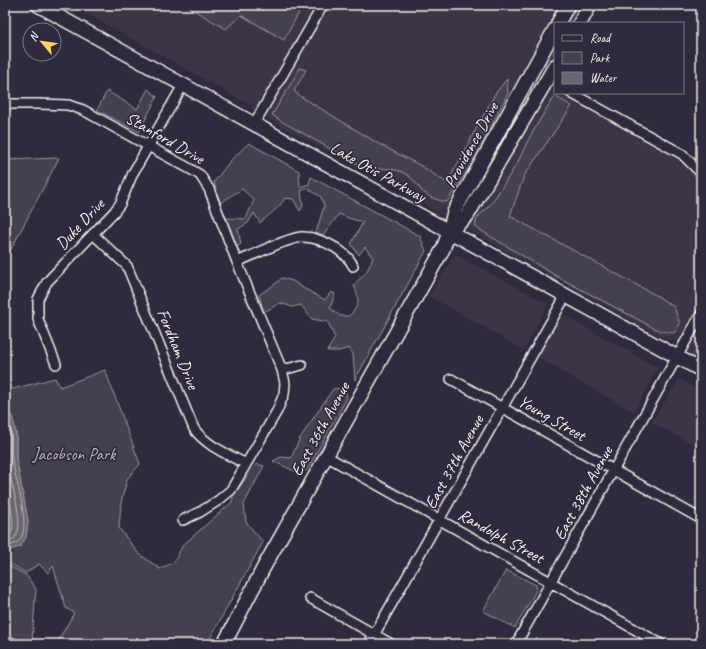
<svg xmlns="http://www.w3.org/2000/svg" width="706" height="649" font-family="Caveat,sans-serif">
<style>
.built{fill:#3b3647}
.green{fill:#454050;stroke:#9c989c}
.water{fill:#6a6670;stroke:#a19ea0}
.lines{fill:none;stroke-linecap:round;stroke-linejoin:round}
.shore{stroke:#bdb9b8;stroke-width:1}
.street-casing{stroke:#f4f1e8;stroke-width:12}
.secondary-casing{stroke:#f4f1e8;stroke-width:16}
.street{stroke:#2f2a3d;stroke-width:9}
.secondary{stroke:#2f2a3d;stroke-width:13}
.labels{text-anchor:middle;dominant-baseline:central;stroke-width:3.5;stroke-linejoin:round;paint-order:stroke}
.street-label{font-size:17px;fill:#f4f1e8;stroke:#2f2a3d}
.park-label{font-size:17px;fill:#b7b3b3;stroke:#2f2a3d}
</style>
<rect width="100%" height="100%" fill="#2f2a3d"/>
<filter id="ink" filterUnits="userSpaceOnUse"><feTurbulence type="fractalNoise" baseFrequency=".025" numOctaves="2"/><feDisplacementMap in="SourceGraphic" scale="8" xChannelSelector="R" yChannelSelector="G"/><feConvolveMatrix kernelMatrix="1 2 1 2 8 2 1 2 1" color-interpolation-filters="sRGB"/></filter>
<g filter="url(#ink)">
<!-- built -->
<path class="built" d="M71 5H562L525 74 555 90V93H561L675 156 682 159 692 169 701 183V306L685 335 674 341 667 340 432 210 408 192 384 178 365 172 275 123 251 109 252 106Z
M455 254 548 304 524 350 429 296Z
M562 314 658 368 634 412 537 357Z
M701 329V360L687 353Z
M679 379 701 391V449L652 422Z"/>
<!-- green -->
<path class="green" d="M189 5H256L255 8 263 10 268 5H303L284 40 241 15 226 29 190 8Z
M573 5H585L574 23H565Z
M555 43V57L546 72C542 62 550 52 555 43Z
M300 68 306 70 294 91 300 96 379 144 421 166 447 183 495 94 507 79 508 93 476 157 447 202C439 201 428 197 422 191 418 187 416 182 412 179 401 167 383 168 368 170L281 121 272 115Z
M148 89 157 97 139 132 97 110 107 91 137 109Z
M556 97 572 106 524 176 510 216 659 297 674 307 680 324 674 333 661 331 652 327 556 276 475 227 477 218 491 204 518 162 527 142 551 101Z
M249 143 299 171 300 187 309 184 311 177 420 236 426 251 355 380 353 354 349 348 339 351H327L335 338 328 322 312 319 301 305 292 307 280 303 264 312 259 295 275 284 282 278 293 281 303 288 325 300 331 292 335 294 330 308 340 316H349C361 304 359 300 354 285L367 271 373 258 365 247 359 255 351 244 363 222 348 218 339 214 323 236 316 233 324 206 321 197 307 188 301 191 303 206 300 211 293 199 285 198C280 208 268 215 260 223L254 213 248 223 238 229 241 244 235 248 226 218 246 219 254 200 242 189 220 203 214 182 230 161Z
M59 158 7 257 5 263V160Z
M105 370 140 464 127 479 121 503 119 528 138 553 160 569 174 562 183 545 232 502 233 496 256 464 264 466 244 504 246 522 263 542 207 644H56L74 613 66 608 53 566 48 573 39 564 26 573 5 561V551L20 546 26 537 28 521 16 458V433L12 416 5 408V391L55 378 60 387Z
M345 388 347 398 307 470 294 471 273 461 281 457 291 458 300 438 333 389Z
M5 564 26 575 36 589 32 641H22L5 634Z
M506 570 536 585 537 589 515 628 483 611Z"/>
<!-- water -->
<path class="water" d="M5 408 12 416 16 433V458L28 521 26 537 20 547 5 551Z"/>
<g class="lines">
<!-- shore -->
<path class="shore" d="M5 414C15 427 10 444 12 459 15 478 29 519 22 536 19 544 12 545 5 547
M5 427C7 437 6 448 7 458 8 477 24 517 17 534 15 540 10 540 5 542
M5 480C7 490 17 526 11 533 10 534 7 535 5 536"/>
<defs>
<path id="street" d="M571 93 682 154 701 173
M5 104H38L68 105 83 110 192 170 200 175 209 189 237 262 282 370 285 383 284 394 277 411 231 490 219 500 200 512 183 520
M254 124 323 5
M93 234 127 266 194 429C207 446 227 454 246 464
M237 262C256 254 282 240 301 237 314 236 326 242 336 248 343 253 350 258 353 266
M56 364 38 319V299L47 282 114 212 120 204 133 173 183 85
M282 370 302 365
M451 379 701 519
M326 456 661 644
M310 598 391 644
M5 639 13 644
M369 644 566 295
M516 644 701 314"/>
<path id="secondary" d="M38 5 701 370
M558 23 568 5
M580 23 590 5
M449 232 467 216 555 66
M224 644 265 565 443 249 449 232 454 212 555 29"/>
</defs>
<!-- street casing -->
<use href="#street" class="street-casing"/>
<!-- secondary casing -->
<use href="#secondary" class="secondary-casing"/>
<!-- street -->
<use href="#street" class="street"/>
<!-- secondary -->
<use href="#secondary" class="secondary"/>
</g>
</g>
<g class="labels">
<!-- street labels -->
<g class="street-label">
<text transform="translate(165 138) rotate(30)">Stanford Drive</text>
<text transform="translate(471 145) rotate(-61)">Providence Drive</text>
<text transform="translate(378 172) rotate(29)">Lake Otis Parkway</text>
<text transform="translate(80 224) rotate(-47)">Duke Drive</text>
<text transform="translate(178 349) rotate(68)">Fordham Drive</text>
<text transform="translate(552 418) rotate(30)">Young Street</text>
<text transform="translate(320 429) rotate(-61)">East 36th Avenue</text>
<text transform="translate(454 462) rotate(-61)">East 37th Avenue</text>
<text transform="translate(583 493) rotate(-61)">East 38th Avenue</text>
<text transform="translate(501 536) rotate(29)">Randolph Street</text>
</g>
<!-- park labels -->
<g class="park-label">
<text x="74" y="454">Jacobson Park</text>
</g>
</g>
<!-- margin -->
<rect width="706" height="649" fill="none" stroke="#2f2a3d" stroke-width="20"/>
<rect x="10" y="10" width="686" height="629" fill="none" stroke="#f4f1e8" stroke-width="1.5" filter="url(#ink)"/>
<!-- legend -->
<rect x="554" y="22" width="130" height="72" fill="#2f2a3d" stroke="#7e7a81"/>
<rect x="562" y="35" width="20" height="6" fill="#2f2a3d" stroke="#7e7a81"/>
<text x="590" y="42" font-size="12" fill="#f4f1e8">Road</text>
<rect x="562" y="52" width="20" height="12" fill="#454050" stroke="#7e7a81"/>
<text x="590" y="62" font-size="12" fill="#f4f1e8">Park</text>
<rect x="562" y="72" width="20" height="12" fill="#6a6670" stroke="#7e7a81"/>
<text x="590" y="82" font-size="12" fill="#f4f1e8">Water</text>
<!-- north arrow -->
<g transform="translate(42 42) rotate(299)"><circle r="19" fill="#2f2a3d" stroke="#7e7a81"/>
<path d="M0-3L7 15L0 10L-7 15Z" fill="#ffd166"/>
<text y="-6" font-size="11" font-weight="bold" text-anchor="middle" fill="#f4f1e8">N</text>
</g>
</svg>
